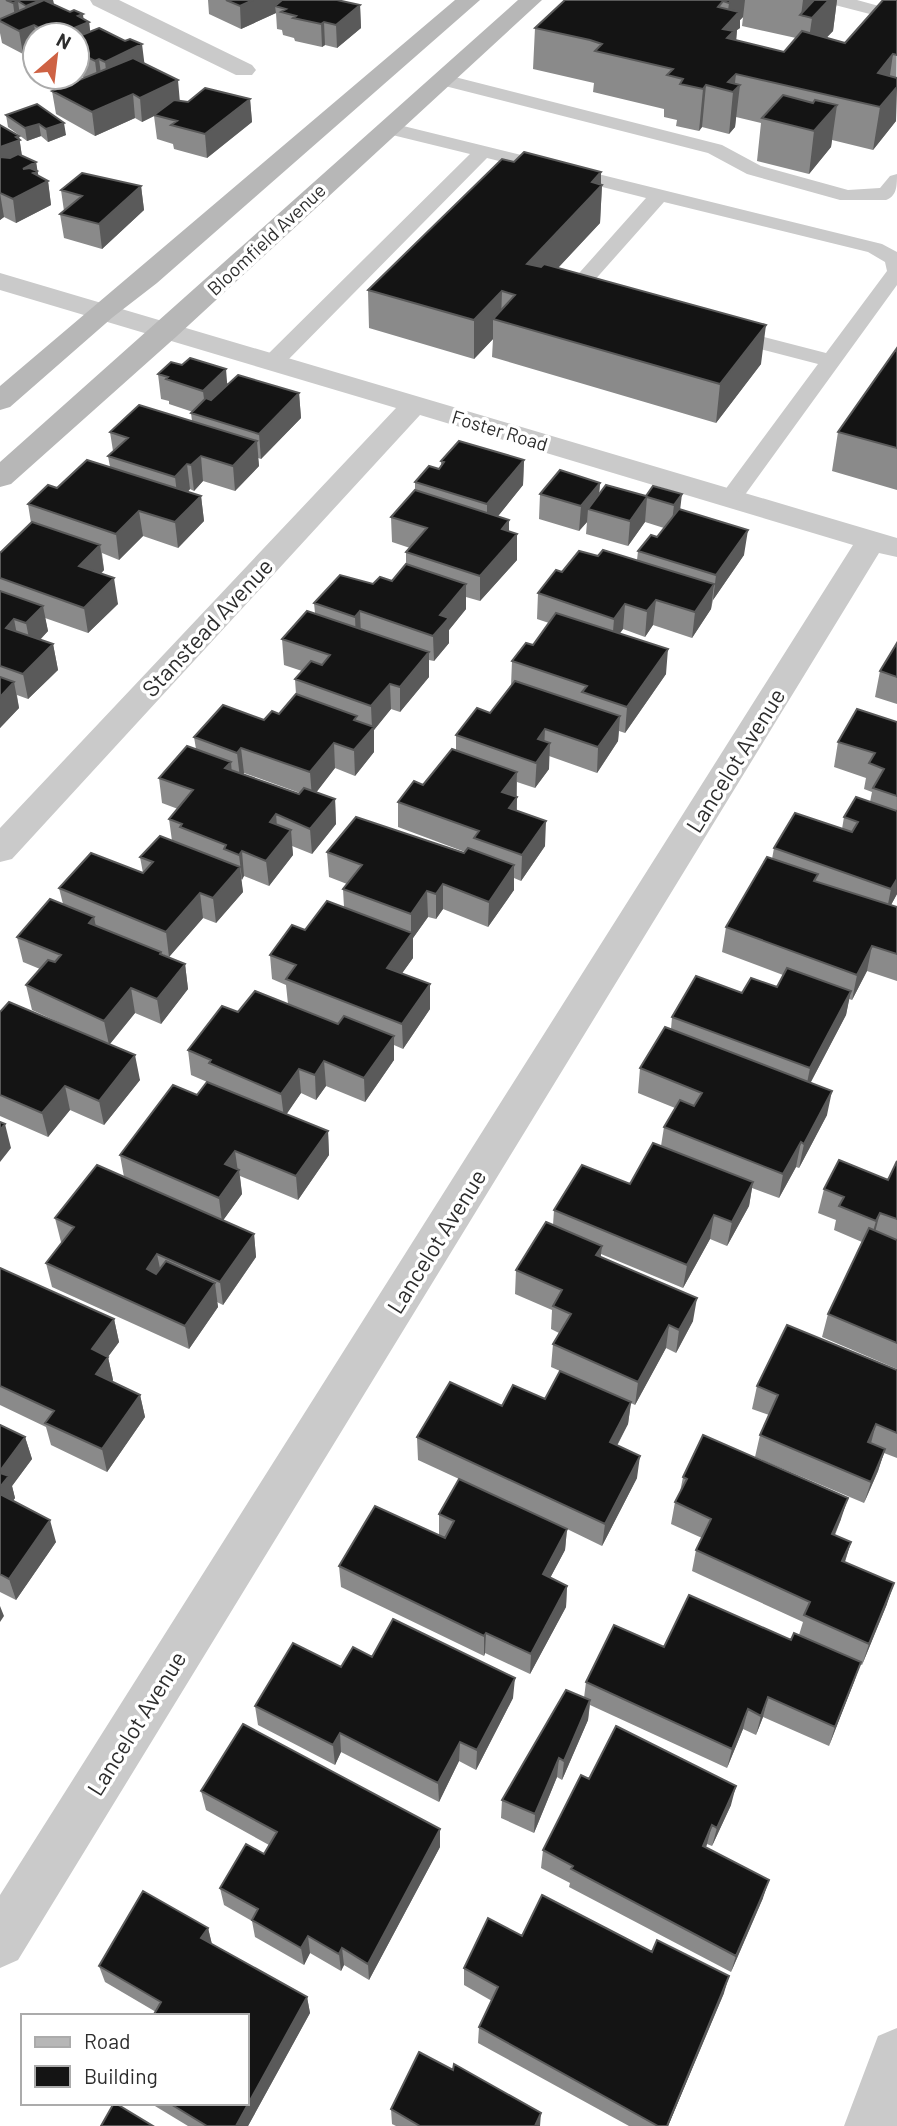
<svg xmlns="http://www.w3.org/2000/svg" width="897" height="2126" font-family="Barlow,sans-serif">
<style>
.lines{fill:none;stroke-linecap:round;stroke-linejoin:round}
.service{fill:#cacaca;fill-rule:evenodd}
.minor{fill:#cacaca;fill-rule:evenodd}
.secondary{fill:#b7b7b7;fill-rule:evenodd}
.wall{fill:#8a8a8a;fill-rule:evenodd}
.shaded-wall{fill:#5a5a5a}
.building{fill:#141414;stroke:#5a5a5a;stroke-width:2}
.labels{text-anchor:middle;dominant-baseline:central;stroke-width:7;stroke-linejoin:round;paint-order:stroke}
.far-street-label{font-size:19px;fill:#2d2d2d;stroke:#fff}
.street-label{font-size:23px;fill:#2d2d2d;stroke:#fff}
</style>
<rect width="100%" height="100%" fill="#fff"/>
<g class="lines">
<!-- service -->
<path class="service" d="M828 0H857L897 11V21L831 4Z
M443 74 722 145 761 166 848 190 880 188 890 176 897 174C897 186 897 196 886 200H840L747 174 708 153 437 84 434 80 437 76Z
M387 122 882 244 897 252V285L739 503H723L719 498 818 364 717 338 714 333 717 328 725 327 826 353 887 271 885 262 868 252 664 202 593 282 597 292 613 297 616 301 613 305 606 307 581 300 572 281 646 198 487 158 281 367H265L262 362 265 357 470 154 380 132 378 128 380 124Z"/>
<!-- minor -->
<path class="minor" d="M90 0H119L252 65 256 70 252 75H236L93 5Z
M0 273 897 538V557L879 553 18 1960 0 1968V1895L853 545 420 415 12 859 0 862V828L396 408 0 290Z
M897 2028V2126H844L878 2036Z"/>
<!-- secondary -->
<path class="secondary" d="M455 0H480L157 283 113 317 10 407 0 410V386Z
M518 0H542L177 336 11 484 0 487V462Z"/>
</g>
<!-- wall -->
<path class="wall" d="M0 0H53L54 4 70 12 83 14V19L89 22 90 31 144 64 180 101 188 102 250 99 252 122 207 158 174 149 173 144 157 139 154 116 142 122 135 118 95 136 56 114 52 91 85 78 77 74V35H35L23 54 2 43 0 33V19L1 18H0Z
M208 0H337L360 5 361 28 337 48 325 45 322 47 295 41 294 38 283 35 282 30 277 29 276 13 241 29 209 14Z
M565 0H837L833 31 826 38 845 43 897 0 896 121 873 150 832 140 831 147 809 174 757 161 761 123 736 117 735 127 729 134 702 127 699 131 676 126 677 120 664 117V109L593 92 594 83 533 69 535 28ZM743 17 742 26 796 38 784 52 736 41 737 30 740 28V20Z
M37 104 66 135 48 142 41 136 27 141 8 127 6 115Z
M0 125 19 136 22 156 36 162 38 176 48 181 51 205 16 223 4 217 0 220Z
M514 162 601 172V184L602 185 600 223 558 268 761 364 716 423 492 357 493 339 474 359 369 328 368 290Z
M141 186 144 210 102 249 64 238 60 214 64 211 61 190Z
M897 348V490L832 471 838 432Z
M158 374 299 393 301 418 261 459 258 458 259 466 235 491 203 481 194 491 190 489 188 492 201 496 204 521 178 548 143 536 119 560 102 553 104 570 101 574 118 604 88 633 45 618 48 631 40 640 53 644 58 670 28 699 17 695 19 708 0 728V553L31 523 28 504 57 488 110 467 108 456 113 451 110 432 192 421 191 413 193 412 169 404V401L161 399Z
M524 460 523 485 498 516 509 520V532L517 534V560L480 601 466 597V609L449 630V643L434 661 429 660V677L400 712 391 709 374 730V752L355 776 335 768 316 792 335 799 336 824 312 854 292 846 293 855 269 886 244 876 241 880 243 892 216 923 203 918 169 957 162 954V955L185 964 188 989 161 1024 135 1013 110 1044 140 1080 104 1125 70 1110 48 1137 0 1116V1012L78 1031 32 1010 26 985 40 969 23 962 17 937 63 904 59 888 143 873 140 857 172 841 169 819 178 809 162 803 159 778 196 749 194 737 264 720 279 714 296 694 295 679 302 671 284 665 282 639 315 613 314 603 373 584 392 581 406 564V552L410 548 392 542 391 517 415 491V482L439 469 441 465V461ZM244 773 300 793 299 794 243 775Z
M600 483 599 494 646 496 653 486 680 509 744 555 713 600 711 609 692 638 653 625 645 637 623 629 620 633 666 674 625 733 619 731 618 741 597 773 549 756V769L535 788 517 782V810L545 846 521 881 514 878V890L488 927 443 909 436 919 428 917 413 938V958L402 973 430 1009 403 1049 394 1045V1060L365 1102 326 1086 316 1100 301 1093 286 1114 328 1131 329 1155 298 1200 240 1176 242 1194 223 1220 254 1234 256 1257 223 1305 217 1302 218 1307 189 1349 52 1287 46 1263 62 1243 61 1242 55 1218 124 1177 120 1155 212 1084 191 1075 188 1050 238 1012 288 1004 286 985 272 979 270 955 305 930 344 907 343 889 347 884 329 877 327 852 464 853 465 852 398 827V802L423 785 456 751V735L490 713 511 686 512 661 533 645 549 623 537 619 538 593 562 572 598 556 637 560 638 551 657 537 664 528 645 522 628 546 586 534 587 522 579 531 539 519 540 494Z
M897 643V704L875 697 880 671Z
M897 722V894L891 905 897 907V981L867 971 852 1000 849 999 846 1015 811 1082 827 1115 799 1168 796 1167 779 1198 752 1188 749 1206 727 1246 710 1239 683 1288 601 1254V1257L693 1321 676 1353 666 1348 635 1405 631 1403 628 1424 617 1446 637 1478 602 1546 567 1529 565 1550 550 1578 567 1586 566 1607 530 1674 485 1653 484 1656 341 1587 339 1566 439 1535V1514L511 1503 418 1460 417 1437 502 1406 545 1399 560 1371 551 1367 553 1344 559 1333 551 1329 552 1310 515 1294 516 1270 553 1225 554 1210 630 1184 661 1146 664 1127 675 1108 638 1093 640 1068 671 1029 672 1017 742 993 777 987 783 975 722 952 726 927 772 859 774 848 842 829 844 817 870 802 872 792 864 789 866 778 834 767 838 742Z
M897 1161V1369L822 1337 828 1314 862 1242 834 1230 836 1220 818 1213 824 1189 888 1180Z
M0 1268 114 1319 119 1342 108 1357 113 1380 112 1382 140 1395 145 1417 107 1472 51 1445 46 1427 0 1405Z
M897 1370V1458L884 1453 878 1471 864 1503 755 1457 760 1435 769 1415 752 1409 757 1386Z
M0 1425 25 1437 32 1459 12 1486 15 1498 13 1501 56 1542 16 1600 0 1592Z
M683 1477 841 1519 835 1535 851 1542 845 1562 887 1604 862 1665 860 1664 829 1746 763 1717 756 1735 743 1729 727 1768 590 1705 588 1720 562 1780 557 1777 534 1833 501 1818 502 1800 584 1698 586 1682 664 1647 791 1640 799 1635 803 1622 692 1571 696 1550 702 1538 671 1524 675 1502 680 1492Z
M372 1657 513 1698 476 1770 459 1761 439 1802 341 1752 335 1765 258 1725 255 1706 341 1667Z
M589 1779 731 1805 712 1846 707 1844 706 1848 763 1898 731 1972 569 1887 570 1883 541 1868 543 1850Z
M201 1791 440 1829V1847L369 1980 344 1965 341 1971 310 1953 304 1965 255 1937 252 1921 224 1905 220 1888 264 1854 269 1845 206 1810Z
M208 1928 212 1944 307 1997 310 2013 248 2126H188L150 2103H247L156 2012 105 1982 99 1966Z
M522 1936 724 1993 668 2126H629L478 2043 479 2027 492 2001 464 1985V1968Z
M391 2109 540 2126H396L392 2124Z"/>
<!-- shaded-wall -->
<path class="shaded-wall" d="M30 0H53L56 18 34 25 36 35 35 49 23 54 19 31 29 27 26 6Z
M253 0H299L275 6 276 13 241 29 240 6Z
M731 0H745L743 17 740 20V28L737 30 735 53 723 29 726 25 729 3Z
M803 0H837L833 31 806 59 812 18 801 16Z
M18 1 21 24 16 26 13 3Z
M360 5 361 28 337 48 336 25Z
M83 14 84 24 89 22 92 45 77 51V35H57L78 16Z
M324 22 325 45 322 47 321 24Z
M142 44 145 68 108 86 105 62Z
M893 54 887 96 878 73Z
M99 59 102 82 98 85 95 61Z
M736 74 734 91 740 85 735 127 729 134 733 92 728 82Z
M178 80 180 103 142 122 140 98Z
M706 85 702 127 699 131 703 89Z
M897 87 896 121 873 150 880 107Z
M133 94 135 118 95 136 92 112Z
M250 99 252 122 207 158 205 134Z
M837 105 831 147 809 174 814 131Z
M64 123 66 135 48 142 46 129Z
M39 124 41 136 27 141 25 128Z
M19 136 23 164 0 173V147Z
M36 162 40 185 48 181 51 205 16 223 13 199 23 169Z
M601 172V187L602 185 600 223 526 302 527 264 592 182Z
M141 186 144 210 102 249 99 224Z
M0 193 4 217 0 220Z
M502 291 501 321 493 319V339L474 359V320Z
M766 325 761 364 716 423 720 384Z
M226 369 228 394 206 415 203 391Z
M299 393 301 418 261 459 259 434Z
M257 441 259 466 235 491 233 466Z
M201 456 203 481 194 491 191 465Z
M524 460 523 485 487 530V504Z
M187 464 190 489 178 502 175 477Z
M600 483 598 508 588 509 587 522 579 531 581 506Z
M682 494 679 519 671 530 674 505Z
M201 496 204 521 178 548 175 522Z
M647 497 645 522 628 546 630 521Z
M139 511 143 536 119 560 116 534Z
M509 520V544L517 534V560L480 601V576L502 529Z
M748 530 744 555 713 600 716 575Z
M100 545 104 570 83 591 79 566Z
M114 578 118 604 88 633 84 608Z
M466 584V609L449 630V643L434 661 433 636 440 615Z
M714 584 711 609 692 638 695 612Z
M656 600 653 625 645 637 647 611Z
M625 604 623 629 612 644 614 619Z
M43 606 48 631 31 649 26 623Z
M360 611 361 636 356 642 355 617Z
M14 619 19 645 6 628Z
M53 644 58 670 28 699 23 674Z
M668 649 666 674 625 733 627 707Z
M429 652V677L400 712V687Z
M14 682 19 708 0 728V697Z
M390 684 391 709 374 730V752L355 776 354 750 372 729 371 706Z
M620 716 618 741 597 773 598 747Z
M545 729 544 751 550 743 549 769 535 788 538 739Z
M334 743 335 768 312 798 310 772Z
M241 748 244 773 240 778 237 753Z
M231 762 233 787 225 768Z
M517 772 516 798 502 792Z
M517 797 516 822 509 808Z
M335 799 336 824 312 854 310 829Z
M276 814 278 839 270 822Z
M546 821 545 846 521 881 522 855Z
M291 830 293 855 269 886 266 861Z
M242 851 244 876 242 880 239 855Z
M514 865V890L488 927 489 902Z
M240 867 243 892 216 923 213 898Z
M897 879V894L886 914 891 889Z
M443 884V909L436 919V894Z
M427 891 428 917 413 938V958L388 993 387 968 411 934V914Z
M200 893 203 918 169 957 166 932Z
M94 917 99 942 89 923Z
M872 946 867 971 852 1000 857 975Z
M185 964 188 989 161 1024 157 999Z
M430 984V1009L403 1049 402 1024Z
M131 988 135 1013 109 1045 104 1021Z
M851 991 846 1015 805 1093 810 1068Z
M394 1036V1060L365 1102 364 1078Z
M135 1055 140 1080 104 1125 99 1101Z
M324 1061 326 1086 316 1100 315 1075Z
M299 1069 301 1093 284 1118 281 1094Z
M65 1086 70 1110 48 1137 42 1113Z
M832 1091 827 1115 799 1168 804 1144Z
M5 1124 11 1148 0 1162V1130Z
M328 1131 329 1155 298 1200 296 1176Z
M801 1142 796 1167 779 1198 783 1174Z
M235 1151 238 1172 239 1170 242 1194 222 1222 219 1198 225 1164Z
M753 1182 749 1206 727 1246 732 1222Z
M880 1213 874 1236 869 1245 876 1221Z
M714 1215 710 1239 683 1288 687 1265Z
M254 1234 256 1257 223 1305 220 1282Z
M602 1246 599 1270 596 1255Z
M157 1254 162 1278 147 1269Z
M215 1283 218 1307 189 1349 185 1326Z
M697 1298 693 1321 676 1353 679 1330Z
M114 1319 119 1342 104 1362 108 1357 113 1380 101 1397 96 1374 92 1349Z
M669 1325 666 1348 635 1405 638 1382Z
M140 1395 145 1417 107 1472 102 1449Z
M631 1402 628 1424 607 1464 610 1442Z
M876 1424 870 1447 868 1442Z
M25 1437 32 1459 12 1486 15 1498 3 1514 0 1504V1471Z
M885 1449 878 1471 864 1503 871 1482Z
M640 1456 637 1478 602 1546 605 1524Z
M848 1498 841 1519 826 1555 832 1534Z
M50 1520 56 1542 16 1600 9 1579Z
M567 1529 565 1550 541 1595 543 1574Z
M851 1542 844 1564 842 1561Z
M894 1583 887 1604 862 1665 869 1644Z
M567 1586 566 1607 530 1674 531 1654Z
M0 1606 4 1616 0 1622Z
M486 1633 485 1653 484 1656V1636Z
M861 1662 854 1682 829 1746 835 1727Z
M515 1678 513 1698 476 1770 477 1750Z
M768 1697 763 1717 756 1735 761 1716Z
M590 1700 588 1720 562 1780 564 1761Z
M748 1709 743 1729 727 1768 732 1749Z
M340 1733 341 1752 335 1765 333 1745Z
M460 1742 459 1761 439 1802 438 1783Z
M559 1758 557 1777 534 1833 535 1814Z
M736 1786 731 1805 712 1846 717 1828Z
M712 1825 707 1844 698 1864 703 1846Z
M440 1829V1847L369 1980 368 1964Z
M769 1880 763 1898 731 1972 736 1956Z
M208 1928 212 1945 201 1938Z
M308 1936 310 1953 304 1965 301 1948Z
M342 1948 344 1965 341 1971 339 1954Z
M729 1976 724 1993 668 2126H667Z
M307 1997 310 2013 248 2126H236Z
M541 2113 540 2126H535Z"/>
<!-- building -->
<path class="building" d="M6 0H41L26 6 18 1 13 3Z
M44 0 70 12 74 10 83 14 78 16 89 22 57 35H53L34 25 19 31 0 21V19Z
M226 0H253L240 6Z
M282 0H337L360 5 336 25 324 22 321 24 293 18 296 16 281 12 286 9 275 6Z
M565 0H731L729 3 723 1 718 7 739 12 723 29 734 31 727 38 784 52 802 31 845 43 883 0H897V55L893 54 878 73 897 78V87L880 107 736 74 728 82 740 85 733 92 706 85 703 89 680 84 683 79 667 75 673 69 595 51 602 44 590 40 535 28Z
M814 0H829L812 18 800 15Z
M99 28 125 41 130 39 142 44 105 62 99 59 95 61 77 52V37Z
M133 58 178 80 140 98 133 94 92 112 52 91Z
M205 88 250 99 205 134 171 125 177 121 154 115 174 100 188 102Z
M783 95 813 103 815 100 837 105 814 131 762 118Z
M37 104 64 123 46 129 39 124 25 128 6 115Z
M0 125 19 136 16 137 20 140 0 147Z
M524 152 601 172 592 182 602 185 527 264 541 267 544 264 766 325 720 384 493 319 515 295 502 291 474 320 368 290 502 159 514 162Z
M18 154 36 162 23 169 30 168 37 171 33 173 48 181 13 199 0 193V157L10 158Z
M82 173 141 186 99 224 60 214 82 196 61 190Z
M897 348V448L838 432Z
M190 358 226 369 203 391 166 379 168 377 158 374 171 362 182 365Z
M238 375 299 393 259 434 191 413 206 398 211 400Z
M139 405 257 441 233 466 201 456 191 465 187 464 175 477 108 456 128 438 110 432Z
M459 441 524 460 487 504 415 482 429 466 439 469 444 462 441 461Z
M87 460 201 496 175 522 139 511 116 534 28 504 48 485 57 488Z
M560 470 600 483 581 506 540 494Z
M606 485 646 496 653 486 682 494 674 505 647 497 630 521 588 509Z
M415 490 509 520 502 529 517 534 480 576 406 552 427 528 391 517Z
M679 509 748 530 716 575 638 551 651 535 657 537Z
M32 522 100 545 79 566 114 578 84 608 0 578V553Z
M603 550 714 584 695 612 656 600 647 611 625 604 614 619 538 593 556 570 562 572 579 551 598 556Z
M406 564 466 584 440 615 449 618 433 636 360 611 355 617 314 603 340 575 373 584 380 577 392 581Z
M0 591 43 606 26 623 14 619 6 628 53 644 23 674 0 666Z
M307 611 429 652 400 687 390 684 371 706 295 679 311 661 322 665 330 655 282 639Z
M556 613 668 649 627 707 582 692 587 686 512 661 526 643 533 645Z
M897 643V677L880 671Z
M0 677 14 682 0 697Z
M515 681 620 716 598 747 545 729 538 739 550 743 536 763 456 735 477 708 490 713Z
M296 694 357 716 354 720 374 727 354 750 334 743 310 772 241 748 237 753 194 737 223 705 264 720 272 711 279 714Z
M857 709 897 722V796L873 788 884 769 869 763 875 753 838 742Z
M187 746 231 762 225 768 299 794 304 788 335 799 310 829 276 814 270 822 291 830 266 861 242 851 239 855 224 849 226 845 180 827 182 824 169 819 193 790 159 778Z
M452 749 517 772 502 792 517 797 509 808 546 821 522 855 474 838 479 831 398 802 414 781 423 785Z
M856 797 897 811V879L891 889 774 848 795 813 852 832 858 822 844 817Z
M356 817 464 853 468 848 514 865 489 902 443 884 436 894 427 891 411 914 343 889 362 865 327 852Z
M160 836 240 867 213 898 200 893 166 932 59 888 91 853 143 873 153 862 140 857Z
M767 857 818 874 814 881 897 907V954L872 946 857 975 726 927Z
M50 899 94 917 89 923 161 952 160 954 185 964 157 999 131 988 104 1021 26 985 48 960 55 962 61 955 17 937Z
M327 901 412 933 387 968 430 984 402 1024 286 979 296 965 270 955 292 925 305 930Z
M787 968 851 991 810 1068 672 1017 696 976 742 993 751 978 777 987Z
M255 991 338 1024 344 1016 394 1036 364 1078 324 1061 315 1075 299 1069 281 1094 209 1063 211 1060 188 1050 222 1006 238 1012Z
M9 1002 135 1055 99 1101 65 1086 42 1113 0 1095V1012Z
M665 1027 832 1091 804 1144 801 1142 783 1174 664 1127 680 1100 694 1106 702 1093 640 1068Z
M207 1082 328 1131 296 1176 235 1151 225 1164 239 1170 219 1198 120 1155 173 1085 197 1095Z
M0 1122 5 1124 0 1130Z
M653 1143 753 1182 732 1222 714 1215 687 1265 554 1210 582 1165 630 1184Z
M839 1160 888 1180 897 1161V1219L880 1213 876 1221 839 1206 844 1197 824 1189Z
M97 1165 254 1234 220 1282 157 1254 147 1269 156 1274 166 1261 215 1283 185 1326 46 1263 74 1227 55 1218Z
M546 1222 602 1246 596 1255 697 1298 679 1330 669 1325 638 1382 553 1344 571 1314 553 1306 562 1290 516 1270Z
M869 1228 897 1240V1343L828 1314Z
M0 1268 114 1319 92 1349 108 1357 96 1374 140 1395 102 1449 45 1423 54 1411 0 1386Z
M787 1325 897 1370V1433L876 1424 868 1442 885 1449 871 1482 760 1435 778 1395 757 1386Z
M560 1371 631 1402 610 1442 640 1456 605 1524 417 1437 450 1382 502 1406 513 1385 545 1399Z
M0 1425 25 1437 0 1471Z
M703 1435 848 1498 832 1534 851 1542 842 1561 894 1583 869 1644 804 1615 810 1602 696 1550 711 1519 675 1502 687 1479 683 1477Z
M0 1473 9 1476 0 1487Z
M459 1479 567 1529 543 1574 567 1586 531 1654 486 1633 484 1636 339 1566 375 1506 445 1538 454 1521 439 1514Z
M0 1494 50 1520 9 1579 0 1574Z
M689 1595 791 1640 794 1633 861 1662 835 1727 768 1697 761 1716 748 1709 732 1749 586 1682 614 1625 664 1647Z
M393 1619 515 1678 477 1750 460 1742 438 1783 340 1733 333 1745 255 1706 293 1643 341 1667 353 1647 372 1657Z
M566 1690 590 1700 564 1761 559 1758 535 1814 502 1800Z
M243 1724 440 1829 368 1964 342 1948 339 1954 308 1936 301 1948 252 1920 258 1909 220 1888 246 1844 264 1854 277 1832 201 1791Z
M616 1726 736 1786 717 1828 712 1825 703 1846 769 1880 736 1956 571 1869 573 1866 543 1850 581 1775 589 1779Z
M143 1891 208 1928 201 1938 307 1997 236 2126H207L169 2103H247V2016H153L161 2002 99 1966Z
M542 1895 652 1952 657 1940 729 1976 667 2126H658L479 2027 498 1987 464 1968 488 1918 522 1936Z
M419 2052 453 2070 454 2064 541 2113 535 2126H420L391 2109Z
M114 2103H115L153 2126H101Z"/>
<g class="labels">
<!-- far-street labels -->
<g class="far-street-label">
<text transform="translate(266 239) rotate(-43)">Bloomfield Avenue</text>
<text transform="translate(500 430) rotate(17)">Foster Road</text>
</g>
<!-- street labels -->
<g class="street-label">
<text transform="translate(207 627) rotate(-47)">Stanstead Avenue</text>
<text transform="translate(735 760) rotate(-58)">Lancelot Avenue</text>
<text transform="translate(436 1241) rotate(-58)">Lancelot Avenue</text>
<text transform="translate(136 1723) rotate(-58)">Lancelot Avenue</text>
</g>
</g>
<!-- legend -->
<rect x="21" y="2014" width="228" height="91" fill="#ffffff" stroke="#ababab" stroke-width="2"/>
<rect x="35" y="2037" width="35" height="10" fill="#b7b7b7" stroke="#ababab" stroke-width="2"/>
<text x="84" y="2049" font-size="21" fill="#2d2d2d">Road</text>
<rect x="35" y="2066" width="35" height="21" fill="#141414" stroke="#ababab" stroke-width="2"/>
<text x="84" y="2084" font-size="21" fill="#2d2d2d">Building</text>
<!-- north arrow -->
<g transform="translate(56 56) rotate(28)"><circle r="33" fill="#ffffff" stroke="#ababab" stroke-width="2"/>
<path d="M0-5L12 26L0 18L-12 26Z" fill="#ce6244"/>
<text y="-10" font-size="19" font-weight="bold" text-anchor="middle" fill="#2d2d2d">N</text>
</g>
</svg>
